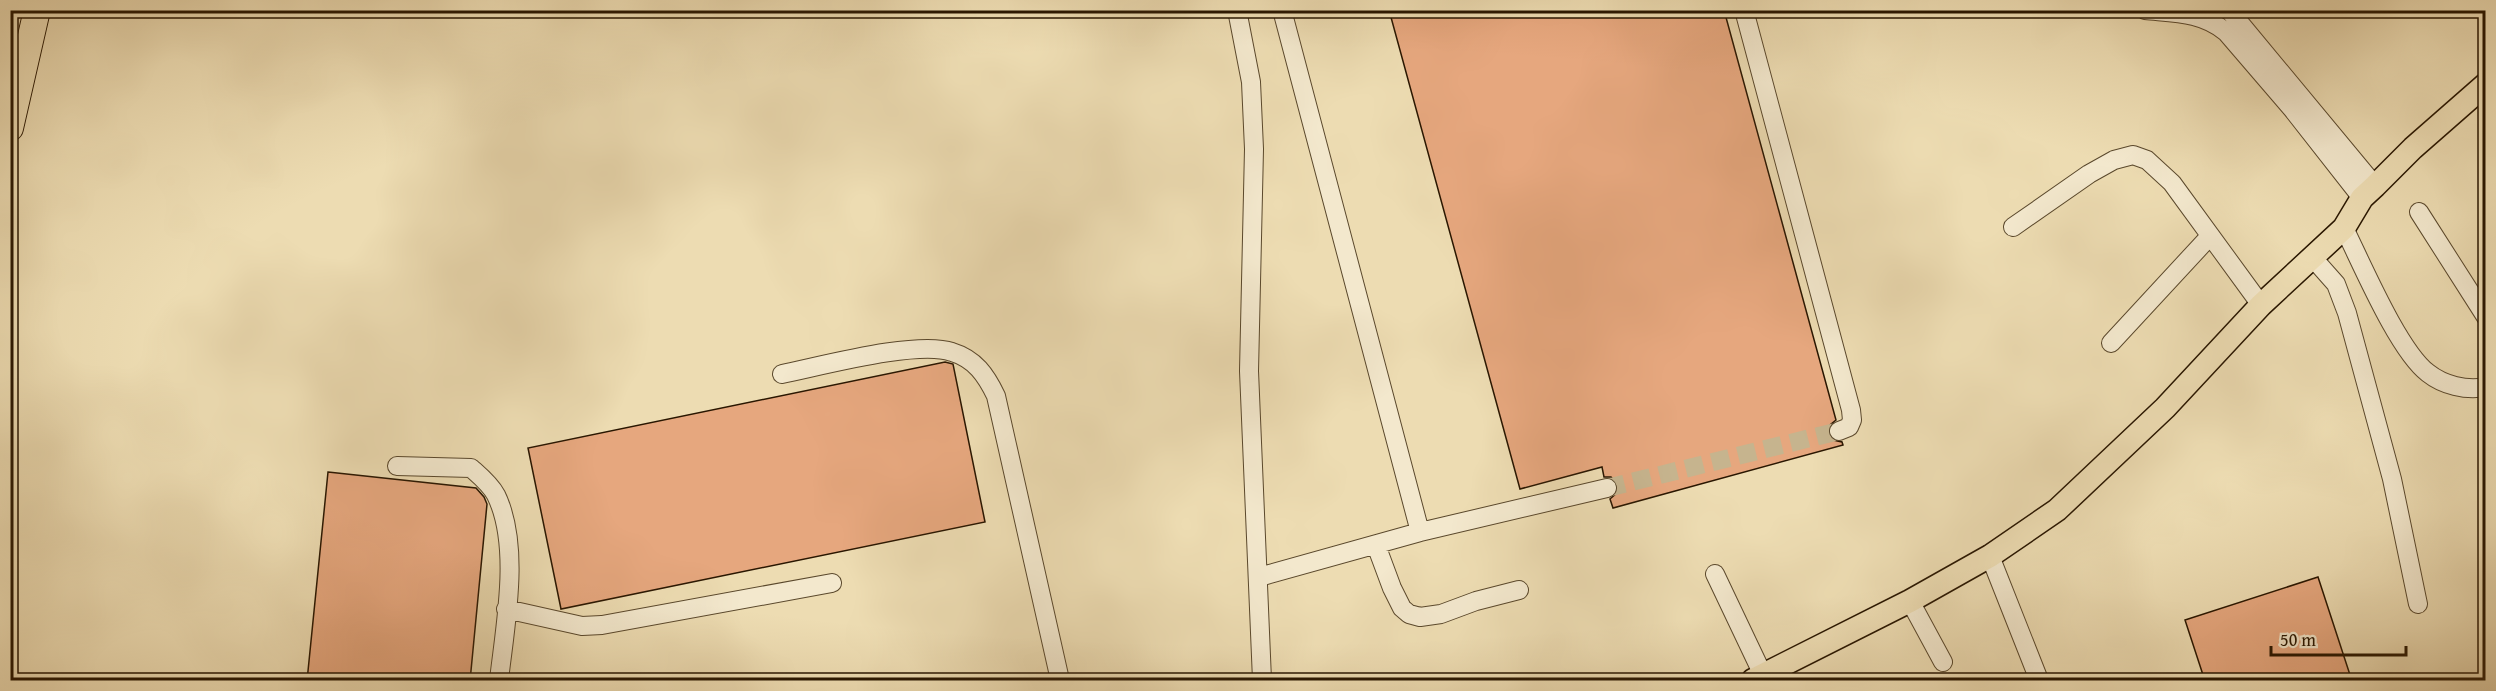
<svg xmlns="http://www.w3.org/2000/svg" width="2496" height="691" font-family="'Gentium Book Plus',serif">
<style>
.building{fill:#e6a77e;stroke:#291600;stroke-width:1.5}
.lines{fill:none;stroke-linecap:round;stroke-linejoin:round}
.minor-tunnel{stroke:#c6b48e;stroke-width:18;stroke-dasharray:18 9;stroke-linecap:butt}
.minor-casing{stroke:#5a482c;stroke-width:20}
.major-casing{stroke:#291600;stroke-width:25}
.highway-casing{stroke:#291600;stroke-width:28}
.minor{stroke:#f3e8cd;stroke-width:18}
.major{stroke:#eddcb2;stroke-width:22}
.highway{stroke:#eddcb2;stroke-width:26}
</style>
<rect width="100%" height="100%" fill="#eddcb2"/>
<filter id="stains"><feTurbulence type="fractalNoise" baseFrequency=".00333" numOctaves="4"/><feColorMatrix values="0 0 0 0 .2 0 0 0 0 .09 0 0 0 0 .02 0 0 0 .5 -.17"/></filter>
<radialGradient id="worn" r=".72"><stop offset=".6" stop-color="#630" stop-opacity="0"/><stop offset="1" stop-color="#630" stop-opacity=".3"/></radialGradient>
<!-- building -->
<path class="building" d="M1389 10H1724L1836 420 1830 425 1828 435 1833 440 1842 442 1843 445 1613 508 1610 499 1618 492V485L1611 477H1604L1602 467 1520 489Z
M945 362 953 364 985 522 561 609 528 448Z
M328 472 476 488 484 497 487 504 470 681H307Z
M2318 577 2352 681H2205L2185 620Z"/>
<g class="lines">
<!-- minor-tunnel -->
<path class="minor-tunnel" d="M1607 488 1839 431"/>
<defs>
<path id="minor" d="M1237 10 1251 82 1254 149 1249 371 1262 680
M1282 10 1420 532
M1744 10 1851 410 1852 420 1849 427 1839 431
M2145 10C2174 13 2202 12 2226 32L2293 110 2362 198
M2229 10 2375 186
M2419 212 2486 317
M2013 227 2089 174 2114 160 2133 155 2147 160 2172 183 2261 305
M2344 228C2362 264 2398 350 2428 373 2443 385 2466 391 2486 387
M2313 258 2336 284 2347 313 2392 479 2418 604
M2111 343 2210 236
M782 374C822 366 917 340 952 352 975 359 986 375 996 396L1060 680
M397 466 471 468C480 476 490 484 496 495 521 546 505 626 499 680
M1376 545 1392 588 1402 608 1409 614 1420 617 1441 614 1476 601 1519 590
M1990 556 2039 680
M1715 574 1763 675
M1259 577 1420 532 1607 488
M1910 601 1943 662
M506 609 582 626 602 625 832 583"/>
<path id="major" d="M1753 680 1910 601 1990 556 2057 510 2165 408 2261 305 2344 228 2362 198 2375 186 2413 148 2486 84"/>
<path id="highway" d="M10 128 37 10"/>
</defs>
<!-- minor casing -->
<use href="#minor" class="minor-casing"/>
<!-- major casing -->
<use href="#major" class="major-casing"/>
<!-- highway casing -->
<use href="#highway" class="highway-casing"/>
<!-- minor -->
<use href="#minor" class="minor"/>
<!-- major -->
<use href="#major" class="major"/>
<!-- highway -->
<use href="#highway" class="highway"/>
</g>
<!-- margin -->
<rect width="2496" height="691" fill="none" stroke="#eddcb2" stroke-width="36"/>
<rect x="12" y="12" width="2472" height="667" fill="none" stroke="#291600" stroke-width="3"/>
<rect x="18" y="18" width="2460" height="655" fill="none" stroke="#291600" stroke-width="1.5"/>
<!-- scale -->
<path d="M2271 646v9h135v-9" fill="none" stroke="#291600" stroke-width="3"/>
<text x="2280" y="646" font-size="18" fill="#291600" stroke="#f3e8cd" stroke-width="4.5" paint-order="stroke">50 m</text>
<rect width="100%" height="100%" filter="url(#stains)"/>
<rect width="100%" height="100%" fill="url(#worn)"/>
</svg>
